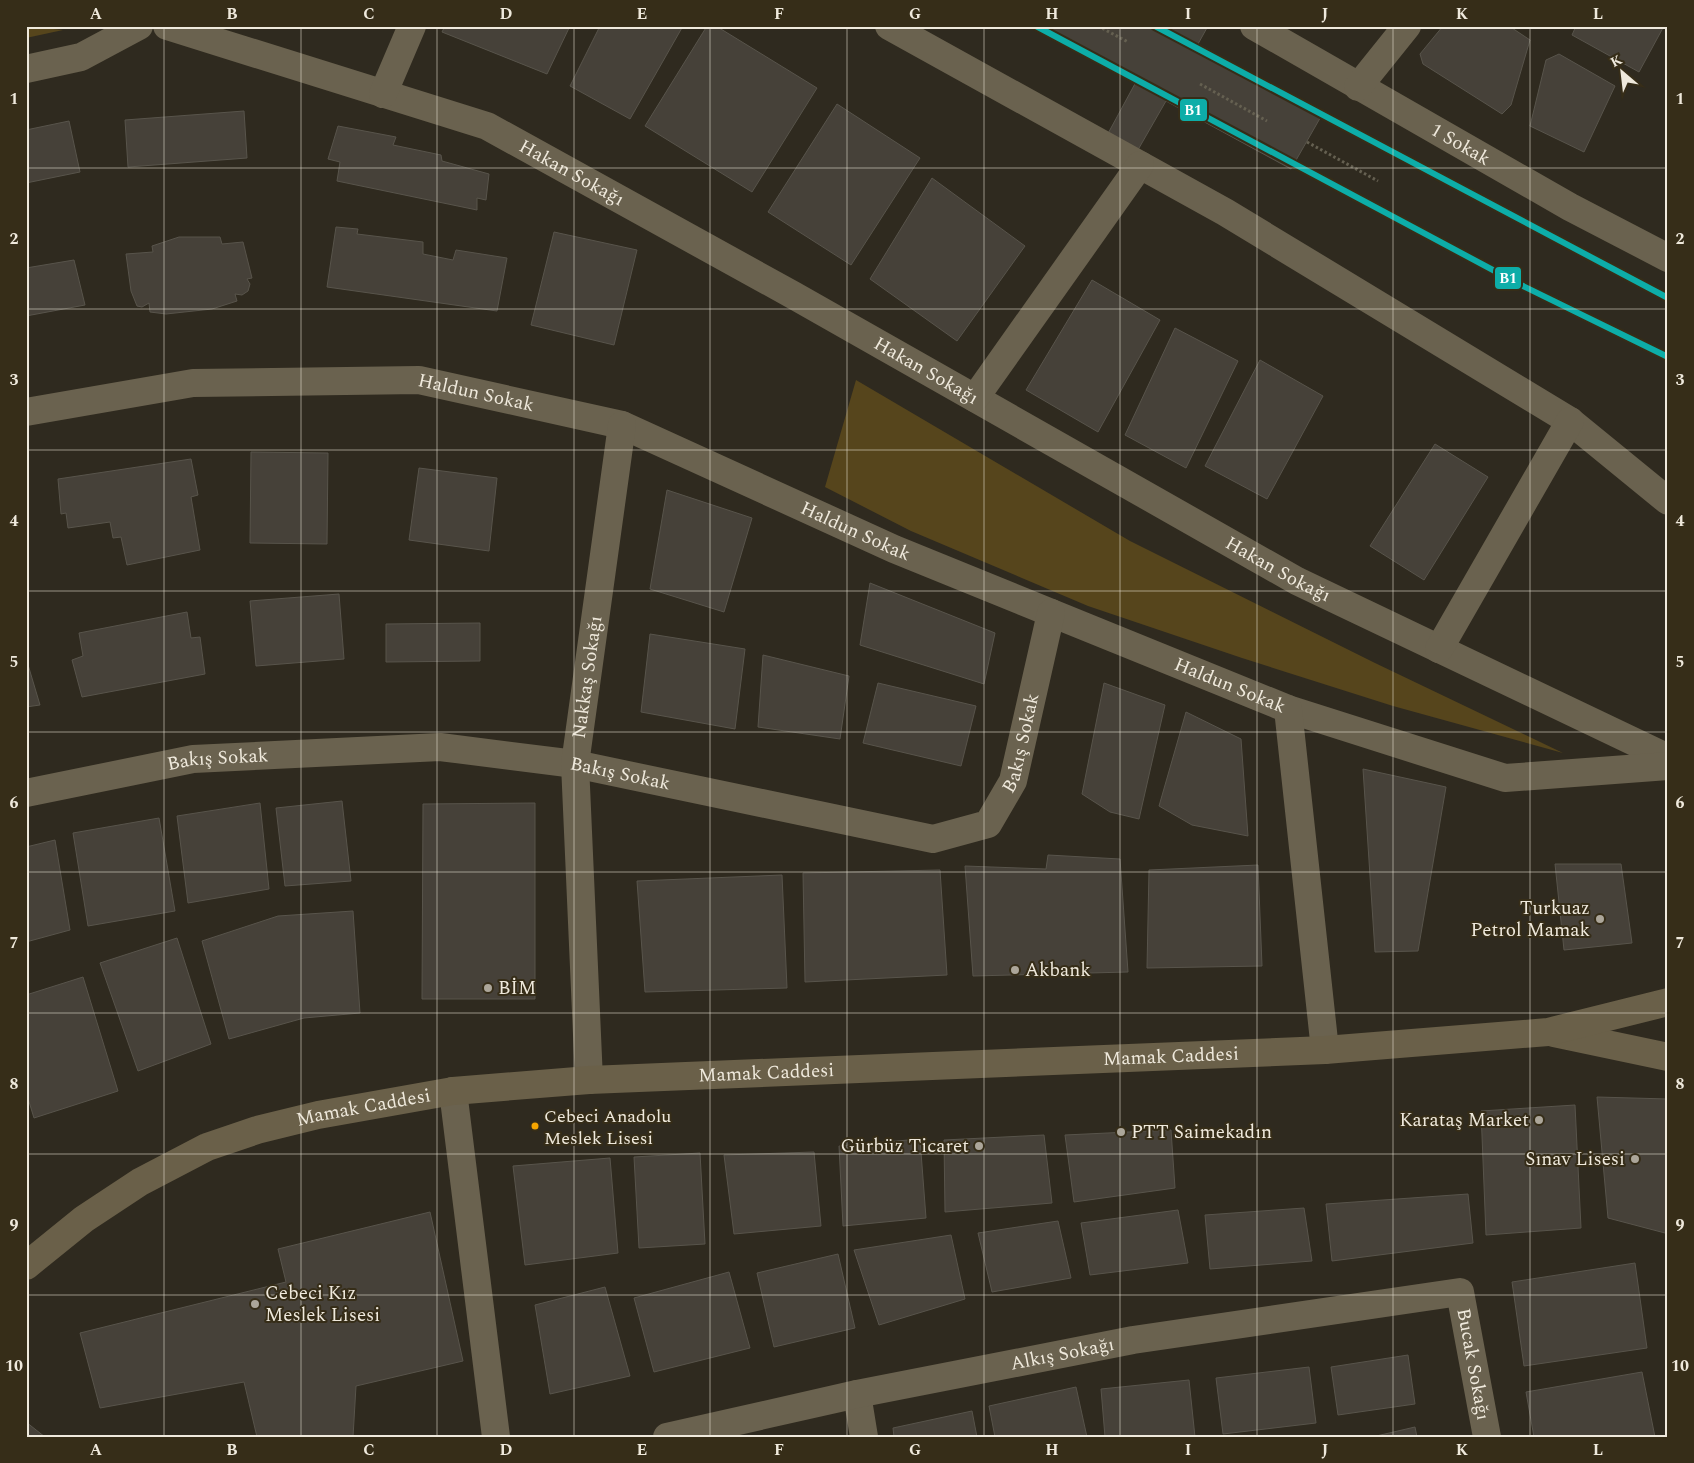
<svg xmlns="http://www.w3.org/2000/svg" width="1694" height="1463" font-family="Spectral,serif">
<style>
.green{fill:#56451c}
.building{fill:#464139;stroke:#58544b}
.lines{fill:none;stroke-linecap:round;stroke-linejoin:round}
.path{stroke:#656051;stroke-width:3;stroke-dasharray:2.5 2.5;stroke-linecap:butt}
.minor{stroke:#6a624f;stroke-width:28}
.primary{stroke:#6a6049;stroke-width:28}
.rail-1-casing{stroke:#362d18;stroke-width:10}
.rail-1{stroke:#0dada8;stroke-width:6}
.grid{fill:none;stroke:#efe9dc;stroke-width:1;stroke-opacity:0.55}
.poi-dot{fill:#aca69a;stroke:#362d18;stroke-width:2}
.bus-dot{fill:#f7a600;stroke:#362d18;stroke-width:2}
.labels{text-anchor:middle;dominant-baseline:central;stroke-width:4;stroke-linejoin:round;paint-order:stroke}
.bus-label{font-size:18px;fill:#efe9dc;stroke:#362d18;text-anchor:start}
.street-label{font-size:19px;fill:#efe9dc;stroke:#362d18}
.poi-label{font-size:19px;fill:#efe9dc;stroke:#362d18;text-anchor:end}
.line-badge{stroke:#362d18;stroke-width:2}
.badge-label{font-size:14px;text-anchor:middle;font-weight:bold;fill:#fff}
.neatline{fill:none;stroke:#efe9dc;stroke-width:2}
.grid-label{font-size:16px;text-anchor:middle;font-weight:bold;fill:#efe9dc}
</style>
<rect width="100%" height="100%" fill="#2f2a1f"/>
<!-- green -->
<path class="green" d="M26 26 63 30 26 38Z
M856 380 1130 541 1375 663 1563 753 1393 706 1242 658 1088 606 911 531 825 487Z"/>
<!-- building -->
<path class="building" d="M445 26H570L547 74 442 32Z
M600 26H683L630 119 570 86Z
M707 26H716L817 88 752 192 645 126Z
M1040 26H1208L1198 44 1323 113 1291 169 1166 101 1135 155 1105 139 1137 80Z
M1443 26H1509L1530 40 1511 105 1502 114 1423 64 1420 54Z
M1576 26H1664L1639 72 1572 35Z
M1559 54 1615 86 1584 152 1530 126 1546 60Z
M837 104 920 158 851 265 768 212Z
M244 111 247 158 128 167 125 120Z
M69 121 80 172 26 183V130Z
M338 126 396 137 393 145 441 155 442 161 489 174 486 200 477 198V210L337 181 340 162 328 159Z
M932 178 1025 246 957 341 870 279Z
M336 227 358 229 357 234 423 242V254L453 260 456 250 507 258 497 311 327 287Z
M554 232 637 250 614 345 531 325Z
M179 237H220L222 244 243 242 252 278 247 279 250 284 248 291 242 295 235 294 237 301 212 309 166 314 150 312 149 303 142 307 137 306 131 291 126 254 153 252 152 246Z
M74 260 85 305 26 316V268Z
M1092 280 1160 320 1098 432 1026 390Z
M1175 328 1238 361 1186 468 1125 435Z
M1260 360 1323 396 1267 499 1205 466Z
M1435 444 1488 477 1424 580 1370 546Z
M251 452 328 453 327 544 250 543Z
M191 459 198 495 191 497 200 550 127 565 121 537 113 538 110 522 68 528 66 513 61 514 58 479Z
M419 468 497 478 489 551 409 540Z
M667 490 752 518 724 612 650 589Z
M870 583 995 633 984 684 860 645Z
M339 594 344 659 256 666 250 601Z
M187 612 191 638 200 637 205 674 82 697 72 660 83 656 79 633Z
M480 623V661L386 662V624Z
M650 634 745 649 735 729 641 712Z
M763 655 849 676 840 739 758 727Z
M26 658 40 705 26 707Z
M878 683 976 706 961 766 863 743Z
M1104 683 1165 705 1139 819 1110 812 1082 794Z
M1186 712 1241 739 1248 836 1192 825 1159 806Z
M1363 769 1446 787 1418 951 1375 952Z
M342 801 351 881 285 886 276 808Z
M260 803 269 889 188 903 177 816Z
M535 803V999H422L423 804Z
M159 818 175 911 88 926 73 833Z
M55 840 70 930 26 942V847Z
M1048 855 1120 859 1128 972 973 976 965 866 1046 869Z
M1555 864H1621L1632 943 1564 950Z
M1258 865 1262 966 1147 968 1149 870Z
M940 870 947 975 805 982 803 873Z
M782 875 787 988 645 992 637 881Z
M353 911 360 1013 304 1018 229 1039 202 941 278 916Z
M177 938 211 1044 138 1071 100 963Z
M83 977 118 1091 34 1118 26 1092V995Z
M1597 1097 1668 1099V1230L1665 1233 1608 1218Z
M1575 1105 1581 1228 1486 1235 1481 1111Z
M1171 1130 1175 1188 1074 1202 1065 1135Z
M1044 1135 1052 1203 945 1212 944 1140Z
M920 1139 926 1218 843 1226 839 1146Z
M814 1152 821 1226 734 1234 724 1155Z
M700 1153 705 1244 639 1248 634 1157Z
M610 1158 618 1253 525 1265 513 1166Z
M1468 1194 1473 1243 1332 1261 1326 1204Z
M1304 1208 1312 1261 1210 1269 1205 1215Z
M1178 1210 1188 1263 1090 1275 1081 1223Z
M430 1212 463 1361 356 1386 353 1437H257L244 1382 100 1408 80 1333 286 1282 278 1249Z
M1058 1221 1071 1278 992 1292 978 1233Z
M951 1235 965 1299 879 1325 854 1250Z
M838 1254 855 1328 774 1347 757 1273Z
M1635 1263 1647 1348 1524 1366 1512 1282Z
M729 1272 750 1348 654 1372 634 1298Z
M605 1287 630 1376 550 1394 535 1305Z
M1408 1355 1415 1404 1338 1415 1331 1367Z
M1309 1367 1316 1423 1223 1434 1216 1378Z
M1642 1372 1655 1437H1534L1526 1392Z
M1189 1380 1195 1437H1105L1101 1389Z
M1076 1387 1087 1437H995L989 1406Z
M972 1411 977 1437H894L893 1428Z
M26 1422 45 1437H26Z
M1415 1427 1417 1437H1372Z"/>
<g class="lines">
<!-- path -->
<path class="path" d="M1098 26 1128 42
M1200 84 1267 121
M1307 142 1378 181"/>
<!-- minor -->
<g class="minor">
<path id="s1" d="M167 26 487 126 793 295 1297 581 1668 758"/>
<path d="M889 26 1225 212 1570 421 1668 501"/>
<path id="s2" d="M1254 26 1570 207 1668 258"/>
<path d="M26 69 81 57 139 26"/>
<path d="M1358 87 1407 26"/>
<path d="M383 94 412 26"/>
<path d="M975 398 1140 165"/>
<path id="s3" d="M26 412 193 383 419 380 622 425 894 549 1288 709 1505 778 1668 766"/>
<path d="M1439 649 1570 421"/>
<path d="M1288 709 1325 1050"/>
<path id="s4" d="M26 793 193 759 440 747 575 764 933 839 988 824 1013 781 1051 613"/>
<path id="s5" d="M589 1080 575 764 622 425"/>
<path d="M453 1091 496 1437"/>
<path d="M857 1394 864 1437"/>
<path id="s6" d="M667 1437 857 1394 1133 1340 1460 1292 1487 1437"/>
</g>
<!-- primary -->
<g class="primary">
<path d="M1554 1033 1668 1057"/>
<path id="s7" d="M26 1266 84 1219 140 1182 207 1147 257 1130 318 1115 453 1091 589 1080 1325 1050 1548 1032 1668 1002"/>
</g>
<defs>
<path id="rail-1" d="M1036 26 1521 285 1668 357
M1155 26 1668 298"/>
</defs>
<!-- rail-1 casing -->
<use href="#rail-1" class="rail-1-casing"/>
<!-- rail-1 -->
<use href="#rail-1" class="rail-1"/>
</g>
<!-- grid -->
<path class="grid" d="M164 26V1437M301 26V1437M437 26V1437M574 26V1437M710 26V1437M847 26V1437M984 26V1437M1120 26V1437M1257 26V1437M1393 26V1437M1530 26V1437M26 168H1668M26 309H1668M26 450H1668M26 591H1668M26 732H1668M26 872H1668M26 1013H1668M26 1154H1668M26 1295H1668"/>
<!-- markers -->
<g class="poi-dot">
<circle cx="1600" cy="919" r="5"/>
<circle cx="1015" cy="970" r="5"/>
<circle cx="488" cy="988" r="5"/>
<circle cx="1539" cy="1120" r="5"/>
<circle cx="1121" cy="1132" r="5"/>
<circle cx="979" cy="1146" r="5"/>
<circle cx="1635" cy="1159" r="5"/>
<circle cx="255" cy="1304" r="5"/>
</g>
<circle class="bus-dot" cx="535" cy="1126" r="4.5"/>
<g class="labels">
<!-- bus labels -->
<g class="bus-label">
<text x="544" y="1116">Cebeci Anadolu<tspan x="544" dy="22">Meslek Lisesi</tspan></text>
</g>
<!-- street labels -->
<g class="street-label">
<text stroke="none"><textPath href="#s2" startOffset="238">1 Sokak</textPath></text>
<text stroke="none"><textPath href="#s1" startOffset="432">Hakan Sokağı</textPath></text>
<text stroke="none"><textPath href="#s1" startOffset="838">Hakan Sokağı</textPath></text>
<text stroke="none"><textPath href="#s3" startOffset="454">Haldun Sokak</textPath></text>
<text stroke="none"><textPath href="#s3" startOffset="860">Haldun Sokak</textPath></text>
<text stroke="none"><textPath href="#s1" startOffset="1242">Hakan Sokağı</textPath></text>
<text stroke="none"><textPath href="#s5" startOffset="404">Nakkaş Sokağı</textPath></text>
<text stroke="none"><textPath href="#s3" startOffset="1265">Haldun Sokak</textPath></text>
<text stroke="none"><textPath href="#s4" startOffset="1065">Bakış Sokak</textPath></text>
<text stroke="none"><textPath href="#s4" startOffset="195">Bakış Sokak</textPath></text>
<text stroke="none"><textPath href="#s4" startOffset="600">Bakış Sokak</textPath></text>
<text stroke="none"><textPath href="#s7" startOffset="1189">Mamak Caddesi</textPath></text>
<text stroke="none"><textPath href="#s7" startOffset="784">Mamak Caddesi</textPath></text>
<text stroke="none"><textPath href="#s7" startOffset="379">Mamak Caddesi</textPath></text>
<text stroke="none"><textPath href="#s6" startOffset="404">Alkış Sokağı</textPath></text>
<text stroke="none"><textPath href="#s6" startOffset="880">Bucak Sokağı</textPath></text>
</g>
<!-- poi labels -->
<g class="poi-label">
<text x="1590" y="908">Turkuaz<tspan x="1590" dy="22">Petrol Mamak</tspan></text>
<text x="1025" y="970" text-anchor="start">Akbank</text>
<text x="498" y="988" text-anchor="start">BİM</text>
<text x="1529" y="1120">Karataş Market</text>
<text x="1131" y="1132" text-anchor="start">PTT Saimekadın</text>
<text x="969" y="1146">Gürbüz Ticaret</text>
<text x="1625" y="1159">Sınav Lisesi</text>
<text x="265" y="1293" text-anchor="start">Cebeci Kız<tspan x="265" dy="22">Meslek Lisesi</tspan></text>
</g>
</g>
<g class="line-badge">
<rect x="1179" y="98" width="29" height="24" rx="5" fill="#0dada8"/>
<rect x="1494" y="266" width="28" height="24" rx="5" fill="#0dada8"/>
</g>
<g class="badge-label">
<text x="1193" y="115">B1</text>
<text x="1508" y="283">B1</text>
</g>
<!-- border -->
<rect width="1694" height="1463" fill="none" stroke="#362d18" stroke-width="55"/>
<!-- north arrow -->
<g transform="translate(1622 72) rotate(332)" stroke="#362d18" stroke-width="4" paint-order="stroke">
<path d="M0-4L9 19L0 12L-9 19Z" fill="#efe9dc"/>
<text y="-8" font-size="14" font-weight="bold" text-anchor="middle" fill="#efe9dc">K</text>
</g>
<rect x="28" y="28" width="1638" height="1408" class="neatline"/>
<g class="grid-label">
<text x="96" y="19">A</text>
<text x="232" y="19">B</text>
<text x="369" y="19">C</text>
<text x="506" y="19">D</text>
<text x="642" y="19">E</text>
<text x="779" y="19">F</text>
<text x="915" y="19">G</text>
<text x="1052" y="19">H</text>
<text x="1188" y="19">I</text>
<text x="1325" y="19">J</text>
<text x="1462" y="19">K</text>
<text x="1598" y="19">L</text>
<text x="14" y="104">1</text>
<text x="1680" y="104">1</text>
<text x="14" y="244">2</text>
<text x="1680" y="244">2</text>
<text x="14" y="385">3</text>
<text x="1680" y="385">3</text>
<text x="14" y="526">4</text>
<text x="1680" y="526">4</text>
<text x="14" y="667">5</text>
<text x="1680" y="667">5</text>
<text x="14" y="808">6</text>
<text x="1680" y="808">6</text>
<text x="14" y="948">7</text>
<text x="1680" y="948">7</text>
<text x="14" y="1089">8</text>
<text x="1680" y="1089">8</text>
<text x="14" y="1230">9</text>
<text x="1680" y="1230">9</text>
<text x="14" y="1371">10</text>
<text x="1680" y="1371">10</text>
<text x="96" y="1455">A</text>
<text x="232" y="1455">B</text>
<text x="369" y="1455">C</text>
<text x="506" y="1455">D</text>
<text x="642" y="1455">E</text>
<text x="779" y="1455">F</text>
<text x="915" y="1455">G</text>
<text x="1052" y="1455">H</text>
<text x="1188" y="1455">I</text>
<text x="1325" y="1455">J</text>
<text x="1462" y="1455">K</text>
<text x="1598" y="1455">L</text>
</g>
</svg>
